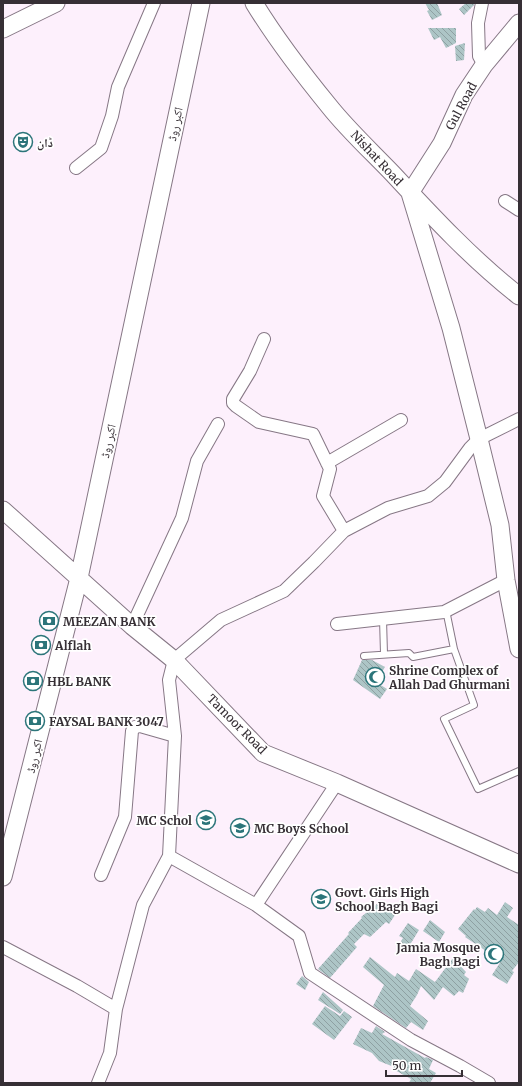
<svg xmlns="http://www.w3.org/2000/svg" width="522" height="1086" font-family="Merriweather,'Noto Naskh Arabic',serif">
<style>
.building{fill:url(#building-back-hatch)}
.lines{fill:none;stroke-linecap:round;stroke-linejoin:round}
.lane-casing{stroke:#867785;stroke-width:8}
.street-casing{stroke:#867785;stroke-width:14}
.secondary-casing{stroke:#867785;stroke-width:19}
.lane{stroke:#fff;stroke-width:6}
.street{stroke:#fff;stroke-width:12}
.secondary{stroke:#fff;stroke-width:17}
.labels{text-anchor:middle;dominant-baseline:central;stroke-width:3.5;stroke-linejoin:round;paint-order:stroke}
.street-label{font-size:12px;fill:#362f35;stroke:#fff}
.poi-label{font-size:12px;font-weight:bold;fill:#362f35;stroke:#fff;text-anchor:start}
</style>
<defs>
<pattern id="building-back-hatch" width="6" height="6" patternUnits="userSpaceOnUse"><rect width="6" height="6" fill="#adc5c6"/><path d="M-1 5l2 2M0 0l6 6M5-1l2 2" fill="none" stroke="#8ea0a2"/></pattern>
</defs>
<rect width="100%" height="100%" fill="#fdf0fc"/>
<!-- building -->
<path class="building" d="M425 3H437L442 15 432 20 427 11 429 10Z
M466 3H474V5L464 15 459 9Z
M428 28H456V43L446 48 440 37 434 40Z
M465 43 464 60 456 61 455 46Z
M362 660H372L385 667 376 682 387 689 380 699 353 680Z
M505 902 513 908 507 917 519 925V962L512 971 514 972 507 984 492 975 501 961 465 937 466 936 458 929 474 909 475 910 477 907 485 912 488 908 497 915Z
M377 904 382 910 384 909 395 915 389 924 386 922 370 937 364 934 354 944 357 947 330 978 318 969 349 934 348 933 362 918 361 917Z
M430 920 445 932 439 942 423 931Z
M408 923 419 930 408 948 399 944 403 938 399 936Z
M370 957 395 977 397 973 409 981 416 969 435 982 453 958 466 972 464 975 469 979 463 993 459 991 454 996 443 987 434 1000 421 986 417 995 410 1006 428 1021 423 1030 411 1022 406 1028 373 1006 384 985 363 967Z
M302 976 309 982 305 990 296 984Z
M323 992 343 1010 340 1014 318 1000Z
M325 1006 340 1016 344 1011 352 1017 334 1040 312 1024Z
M376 1026 385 1032 382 1034 425 1058 426 1057 433 1060 429 1069 436 1073 430 1083H409L411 1079 393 1069 394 1067 379 1061 372 1053 353 1044 361 1028 372 1033Z"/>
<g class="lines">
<defs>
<path id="lane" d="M446 610 454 649 474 705 444 719 478 789 519 771
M383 619 384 654
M364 656 409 653 413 657 454 649"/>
<path id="street" d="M482 3 478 23 479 56 484 65
M76 168 101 148 112 116 118 87 154 3
M505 201 519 210
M264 339 250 371 233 399V403L236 406 259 422 313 434 330 469 323 496 344 531
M327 463 401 420
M337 624 444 612 506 580
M132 626 182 518 197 461 218 424
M169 856 256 905 299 936 310 973 411 1040 460 1066 489 1083
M101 875 125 817 132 731 135 727 140 726 175 736
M256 905 337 783
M3 947 77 986 116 1009
M98 1083 110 1053 116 1009 143 905 169 856 175 736 169 680 174 660 221 620 284 591 314 562 344 531 388 508 428 496 445 482 470 448 479 439 519 419"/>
<path id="secondary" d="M254 3C276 39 302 73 329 106 348 130 372 152 393 174 433 217 473 260 519 296
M519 23 484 65 464 95 442 143 410 193 451 328 479 439 500 525 506 580 519 649
M3 29 56 3
M3 510 132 626 174 660 263 753 337 783 519 864
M3 877 79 578 201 3"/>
</defs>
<!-- lane casing -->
<use href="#lane" class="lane-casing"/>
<!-- street casing -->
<use href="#street" class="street-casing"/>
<!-- secondary casing -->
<use href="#secondary" class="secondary-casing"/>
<!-- lane -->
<use href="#lane" class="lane"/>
<!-- street -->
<use href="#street" class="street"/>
<!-- secondary -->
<use href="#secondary" class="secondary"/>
</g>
<!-- icons -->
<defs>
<symbol id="theatre-ring" viewBox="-11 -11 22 22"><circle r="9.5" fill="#fff" stroke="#2c757a" stroke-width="1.5"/><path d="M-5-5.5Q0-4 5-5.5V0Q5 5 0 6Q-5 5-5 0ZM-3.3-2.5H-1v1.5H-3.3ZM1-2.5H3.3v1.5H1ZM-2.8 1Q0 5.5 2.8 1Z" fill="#2c757a"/></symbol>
<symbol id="bank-ring" viewBox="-11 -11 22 22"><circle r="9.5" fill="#fff" stroke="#2c757a" stroke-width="1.5"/><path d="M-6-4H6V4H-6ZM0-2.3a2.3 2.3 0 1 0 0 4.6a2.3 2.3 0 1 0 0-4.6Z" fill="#2c757a"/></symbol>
<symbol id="mosque-ring" viewBox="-11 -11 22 22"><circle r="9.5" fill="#fff" stroke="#2c757a" stroke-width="1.5"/><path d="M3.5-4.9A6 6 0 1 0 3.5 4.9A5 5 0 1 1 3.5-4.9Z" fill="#2c757a"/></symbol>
<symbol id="school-ring" viewBox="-11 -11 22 22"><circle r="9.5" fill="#fff" stroke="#2c757a" stroke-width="1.5"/><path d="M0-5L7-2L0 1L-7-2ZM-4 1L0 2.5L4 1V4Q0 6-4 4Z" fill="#2c757a"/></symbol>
</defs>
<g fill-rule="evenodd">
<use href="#theatre-ring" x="12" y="131" width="22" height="22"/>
<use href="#bank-ring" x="38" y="610" width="22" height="22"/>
<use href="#bank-ring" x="30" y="634" width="22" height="22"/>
<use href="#mosque-ring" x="364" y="666" width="22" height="22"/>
<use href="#bank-ring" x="22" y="670" width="22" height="22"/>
<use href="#bank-ring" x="24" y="710" width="22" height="22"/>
<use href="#school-ring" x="195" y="809" width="22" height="22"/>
<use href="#school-ring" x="229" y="817" width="22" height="22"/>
<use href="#school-ring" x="310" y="888" width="22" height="22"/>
<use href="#mosque-ring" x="483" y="943" width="22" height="22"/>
</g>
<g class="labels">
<!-- street labels -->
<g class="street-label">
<text transform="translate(461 106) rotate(-62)">Gul Road</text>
<text transform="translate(175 124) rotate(-78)">اکبر روڈ</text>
<text transform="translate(377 158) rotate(47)">Nishat Road</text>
<text transform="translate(108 441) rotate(-78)">اکبر روڈ</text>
<text transform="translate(237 724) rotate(45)">Tamoor Road</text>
<text transform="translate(34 756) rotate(-76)">اکبر روڈ</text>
</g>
<!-- poi labels -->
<g class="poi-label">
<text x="37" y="142">ڈان</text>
<text x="63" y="621">MEEZAN BANK</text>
<text x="55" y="645">Alflah</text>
<text x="389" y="670">Shrine Complex of<tspan x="389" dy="14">Allah Dad Ghurmani</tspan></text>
<text x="47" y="681">HBL BANK</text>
<text x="49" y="721">FAYSAL BANK 3047</text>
<text x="192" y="820" text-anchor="end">MC Schol</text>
<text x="254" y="828">MC Boys School</text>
<text x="335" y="892">Govt. Girls High<tspan x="335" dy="14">School Bagh Bagi</tspan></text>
<text x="480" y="947" text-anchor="end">Jamia Mosque<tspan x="480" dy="14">Bagh Bagi</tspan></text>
</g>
</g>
<!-- border -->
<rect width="522" height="1086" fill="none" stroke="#362f35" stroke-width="8"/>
<!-- scale -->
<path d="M386 1070v6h76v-6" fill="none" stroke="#362f35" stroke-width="2"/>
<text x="392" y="1070" font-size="12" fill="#362f35" stroke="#ffffff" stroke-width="3" paint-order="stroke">50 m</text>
</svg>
